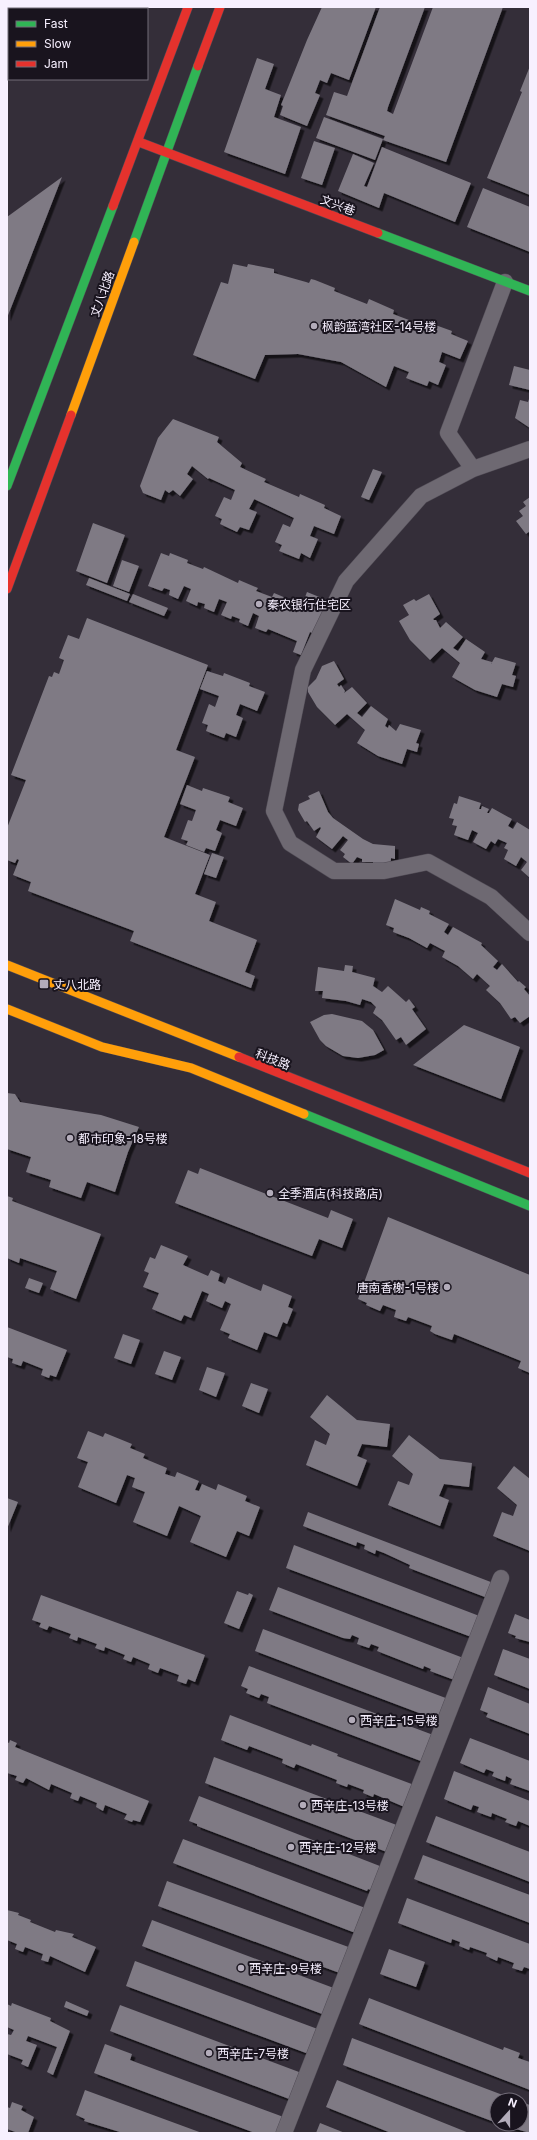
<svg xmlns="http://www.w3.org/2000/svg" width="537" height="2140" font-family="Inter,'Noto Sans SC',sans-serif">
<style>
.building{fill:#7f7a84;filter:url(#shadow)}
.lines{fill:none;stroke-linecap:round;stroke-linejoin:round}
.street-casing{stroke:#504b55;stroke-width:17}
.fast-casing{stroke:#504b55;stroke-width:10}
.slow-casing{stroke:#504b55;stroke-width:10}
.jam-casing{stroke:#504b55;stroke-width:10}
.street{stroke:#6e6972;stroke-width:16}
.fast{stroke:#30b455;stroke-width:9}
.slow{stroke:#ff9f0a;stroke-width:9}
.jam{stroke:#e5322d;stroke-width:9}
.poi-dot{fill:#b3acba;stroke:#19141e;stroke-width:1.5}
.labels{text-anchor:middle;dominant-baseline:central;stroke-width:4;stroke-linejoin:round;paint-order:stroke}
.street-label{font-size:12px;fill:#f7f0ff;stroke:#19141e}
.poi-label{font-size:12px;fill:#f7f0ff;stroke:#19141e;text-anchor:start}
</style>
<defs>
<filter id="shadow"><feDropShadow dx="3.5" dy="3.5" stdDeviation="0" flood-color="#0009"/></filter>
</defs>
<rect width="100%" height="100%" fill="#342e39"/>
<!-- building -->
<path class="building" d="M80 7H108L113 9H79Z
M322 7H376L349 80 331 73 327 83 320 80 315 93 320 95 307 126 280 115 283 106 281 105 307 40Z
M380 7H425L388 107 387 111 393 114 433 7H503L446 162 383 140 385 136 326 115 334 92 347 96Z
M257 58 274 64 265 89 281 95 274 117 301 127 285 174 224 152Z
M530 66V195L487 178 522 92 520 91Z
M324 117 383 139 375 160 316 138Z
M314 141 335 148 322 185 301 178Z
M382 147 471 183 455 222 384 193 379 208 338 191 353 154 374 163 364 186 367 187Z
M62 177 7 318V217Z
M483 188 530 207V252L467 227Z
M233 264 247 267 248 264 274 269V273L306 282 309 283 311 279 315 280 335 288 334 291 367 304 369 299 394 310 393 314 425 326 427 322 452 331 451 334 468 341 460 359 442 352 439 362 446 365 438 385 429 381 427 386 406 378 409 372 394 366 386 387 341 362 298 354 265 355 255 379 193 355 221 282 228 284Z
M514 366 530 370V390L509 385Z
M530 396V428L515 418 520 400 528 402Z
M173 419 219 437 217 442 242 463 240 467 266 479 264 482 299 497 300 494 325 505 324 508 341 516 334 534 314 526 310 536 318 539 310 558 301 553 299 559 279 551 282 545 275 542 283 524 290 527 294 518 254 499 259 490 249 509 257 512 249 530 240 527 237 532 220 524 222 519 215 516 224 497 231 500 235 490 209 478 208 479 192 466 187 474 193 479 180 496 173 490 169 493 165 490 161 500 143 493 140 486 158 438Z
M373 469 382 472 369 500 361 497Z
M530 497V531L526 534 516 521 523 516 519 511 526 506 523 502Z
M93 523 125 535 107 583 76 571Z
M161 553 169 556 170 553 188 560 187 563 203 569 204 567 238 583 239 580 258 588 256 591 272 597 274 593 293 601 292 604 301 608 307 592 339 605 316 635 310 632 301 655 293 652 297 641 268 629 266 632 255 628 259 616 253 613 248 626 239 622 240 619 232 616 231 619 221 615 227 602 219 599 214 612 204 608 205 604 198 602 197 606 186 601 191 589 184 586 178 599 169 595 170 590 164 588 162 591 148 586Z
M122 560 139 566 129 592 113 586Z
M89 578 130 594 127 601 86 585Z
M133 594 168 608 164 616 129 602Z
M429 594 440 614 433 619 434 620H436L440 628 446 622 463 637 453 648 458 651 466 639 485 652 481 659 492 662 491 664 495 657 516 663 512 675 516 676 513 687 502 684 497 697 475 690 452 677 460 663 442 648 430 660 410 640 399 621 409 615 403 605 414 599 416 601Z
M87 618 208 665 176 750 195 757 164 837 210 855 195 894 216 902 209 921 257 940 245 972 255 976 251 988 130 941 134 931 28 891 31 882 13 875 19 860 17 859 15 863 7 860V828L26 780 11 775 49 676 52 677 54 672 59 674 64 660 59 658 68 635 79 639Z
M334 661 344 679 337 684 339 687 341 685 345 691 344 693 352 687 367 703 357 713 362 717 371 706 388 719 385 726 388 728 389 725 396 731 400 724 421 730 416 743 419 744 417 752 407 749 402 764 378 756 357 743 365 730 347 714 335 725 317 707 308 692V687L316 679 322 666Z
M207 671 223 676 224 673 250 683 249 686 265 692 257 711 240 704 236 715 243 718 236 737 226 733 224 738 206 731 208 725 202 723 209 704 215 707 219 696 200 689Z
M187 785 202 791 203 788 230 797 228 802 243 808 236 826 220 820 216 830 222 833 215 851 206 848 204 852 186 845 188 841 181 839 188 820 192 821 196 810 180 804Z
M319 791 328 812 333 818 363 839 373 844 395 846V859L391 858 390 870 373 865V862H362V859L357 857 352 864 343 857 345 854 340 850 348 840 343 836 332 849 316 837 321 828 320 827 314 831 307 821 305 822 298 810 299 804 310 799 308 796Z
M459 796 481 803 479 809H481L482 806 489 809 487 813H489L492 808 512 819 508 826 513 829 517 822 530 830V878L521 870 527 862 521 857 516 866 504 859 508 850 504 848 507 843 498 839 495 844 491 841 486 849 473 842 478 833 472 830 468 840 454 835 457 826 452 825 454 819 449 818 454 803 457 804Z
M212 853 224 857 216 878 204 874Z
M395 899 420 910 421 907 430 911 429 914 449 924 444 932 448 935 453 927 482 943 481 945 498 961 493 967 497 970 502 964 518 982 519 981 526 987 524 989 530 996V1016L520 1023 515 1017 511 1019 500 1003 486 990 490 986 477 974 473 979 458 966 442 957 445 951 430 943 427 948 409 938 393 932 394 928 386 925Z
M345 965 353 966 352 972 375 978 373 986 382 992 388 986 406 1002 409 999 415 1007 412 1009 426 1029 406 1045 401 1037 396 1040 382 1020 373 1013 376 1007 371 1002 362 999 360 1005 346 1001 322 998 323 991H315L318 967 344 971Z
M332 1014 362 1021 373 1030 384 1050 375 1055 358 1058 343 1056 326 1046 320 1040 310 1022 324 1015Z
M464 1025 520 1047 501 1099 413 1065Z
M7 1093 15 1094 20 1102 101 1115 139 1127 128 1152 115 1192 87 1182 81 1198 49 1187 51 1180 26 1172 31 1157 7 1149Z
M200 1168 328 1218 331 1210 353 1219 342 1248 319 1239 312 1256 175 1203 188 1170 198 1174Z
M7 1196 13 1198 12 1201 101 1234 76 1299 50 1289 57 1271 20 1258 19 1263 7 1258Z
M388 1217 530 1275V1373L518 1368 521 1361 454 1334 452 1340 435 1334 430 1331 432 1326 408 1317 406 1321 394 1317 396 1310 383 1305 380 1311 366 1305 367 1303 358 1299Z
M161 1245 188 1256 183 1265 208 1276 211 1270 220 1274 218 1281 225 1284 228 1277 261 1291 263 1284 292 1296 288 1307 293 1309 287 1324 283 1322 277 1337 264 1332 257 1350 228 1338 230 1334 220 1330 231 1304 225 1301 222 1308 206 1301 209 1294 202 1291 191 1318 184 1315 181 1321 152 1309 159 1293 143 1287 149 1273 144 1271 150 1257 155 1259Z
M29 1278 43 1283 39 1293 25 1288Z
M7 1327 67 1350 56 1377 50 1375 49 1378 41 1375 43 1369 23 1361 21 1366 12 1363 13 1359 7 1357Z
M123 1334 140 1340 131 1364 114 1358Z
M164 1351 181 1357 172 1380 155 1374Z
M207 1367 225 1373 216 1397 199 1390Z
M251 1383 268 1389 259 1413 242 1406Z
M327 1395 357 1420 390 1424 387 1447 362 1444 357 1456 367 1460 357 1486 306 1465 315 1440 326 1445 330 1434 310 1417Z
M88 1431 103 1437 105 1433 132 1444 130 1448 145 1454 143 1458 167 1468 165 1474 175 1477 177 1472 199 1481 195 1490 199 1491 202 1484 216 1490 218 1484 247 1496 245 1501 260 1507 249 1536 237 1531 226 1557 190 1542 201 1516 179 1506 167 1536 133 1522 145 1492 132 1487 135 1478 127 1475 116 1503 78 1487 88 1462 77 1458Z
M409 1435 440 1459 472 1463 469 1487 444 1484 439 1496 449 1500 440 1526 388 1505 398 1481 409 1485 413 1474 392 1456Z
M514 1466 530 1479V1551L493 1536 502 1512 513 1516 517 1505 497 1488Z
M7 1498 18 1502 7 1529Z
M308 1512 496 1584 490 1599 409 1568 410 1565 384 1553 376 1550 375 1554 364 1549 365 1545 357 1542 356 1546 303 1526Z
M294 1545 482 1617 474 1638 286 1568Z
M278 1587 466 1659 457 1681 430 1671 431 1669 424 1666 423 1669 377 1651 379 1647 371 1644 369 1648 357 1644 359 1638 352 1635 350 1639 343 1638 269 1610Z
M237 1591 248 1595 249 1593 253 1595 239 1629 224 1623Z
M41 1595 205 1655 195 1682 188 1679 186 1684 177 1681 179 1675 160 1668 158 1673 148 1669 150 1664 133 1657 131 1662 123 1659 125 1655 105 1647 104 1651 95 1648 97 1644 78 1637 77 1641 69 1638 71 1634 49 1626 47 1630 39 1627 41 1623 32 1620Z
M515 1614 530 1620V1642L515 1638 516 1636 508 1633Z
M263 1629 451 1700 443 1722 255 1651Z
M503 1649 530 1659V1689L494 1675Z
M249 1666 436 1736 426 1763 267 1703 269 1697 261 1694 259 1698 246 1693 248 1689 241 1686Z
M488 1687 530 1704V1734L486 1717 488 1713 480 1710Z
M230 1715 311 1746 312 1744 338 1754 337 1756 417 1786 409 1809 374 1794 373 1797 363 1793 364 1790 348 1784 347 1787 336 1783 337 1780 296 1764 294 1768 282 1763 283 1759 249 1746 247 1750 221 1740Z
M470 1738 530 1761V1791L510 1784 512 1779 506 1776 505 1781 492 1776 494 1772 486 1769 484 1773 460 1763Z
M10 1740 17 1743 15 1747 149 1801 140 1822 133 1820 132 1822 124 1819 127 1814 105 1805 103 1811 96 1807 97 1803 80 1796 78 1801 70 1798 72 1793 51 1784 49 1790 26 1778 23 1783 15 1780 17 1776 7 1773V1742L9 1743Z
M214 1757 402 1827 392 1854 205 1783Z
M454 1771 530 1801V1826L518 1821 516 1826 505 1822 507 1819 492 1813 491 1817 477 1812 479 1807 473 1805 471 1810 444 1799Z
M199 1796 385 1868 376 1892 368 1889 367 1891 197 1826V1824L189 1821Z
M436 1816 530 1852V1882L426 1842Z
M183 1839 368 1909 358 1934 173 1863Z
M423 1855 530 1895V1923L414 1879Z
M167 1881 354 1949 345 1975 158 1906Z
M407 1898 530 1944V1969L524 1967 522 1971 512 1968 514 1963 498 1957 497 1961 486 1956 487 1953 470 1947 469 1950 459 1946 460 1942 452 1939 451 1943 398 1923Z
M7 1910 19 1913 18 1915 31 1920 30 1922 55 1932 56 1930 74 1934 72 1937 96 1947 85 1972 50 1956 48 1962 41 1960 43 1954 25 1947 23 1952 15 1949 17 1944 7 1940Z
M152 1920 339 1990 330 2017 142 1946Z
M389 1949 425 1962 416 1987 380 1974Z
M135 1961 323 2031 314 2056 126 1986Z
M369 1998 503 2050 504 2047 520 2053 518 2058 530 2062V2090L359 2024Z
M66 2001 89 2011 87 2016 64 2007Z
M12 2003 51 2018 50 2021 70 2031 53 2075 47 2072 57 2047 28 2036 26 2041 37 2045 28 2067 21 2064 23 2060 7 2054V2034L11 2035 14 2030 7 2027V2004L11 2006Z
M120 2005 307 2075 297 2102 110 2031Z
M352 2038 516 2100H497V2123L343 2065Z
M105 2044 132 2054 130 2060 289 2119 284 2133H255L94 2073Z
M337 2080 469 2133H391L326 2107Z
M85 2090 202 2133H123L84 2121 85 2119 76 2115Z
M12 2102 23 2106 21 2110 34 2117 28 2133H18L7 2129V2107L10 2108Z
M521 2102 530 2105V2133L509 2127 511 2124H521Z
M320 2123 345 2133H316Z"/>
<g class="lines">
<defs>
<path id="street" d="M530 449 473 469 421 496 346 581 303 670 274 811 290 843 334 871H384L428 862 491 897 530 933
M473 469 448 433 505 282
M284 2133 501 1578"/>
<path id="fast" d="M378 233 530 291
M134 242 198 66
M7 486 113 206
M304 1114 530 1206"/>
<path id="slow" d="M71 415 134 242
M7 965 239 1057
M7 1009 102 1047 191 1068 304 1114"/>
<path id="jam" d="M198 66 220 7
M139 142 378 233
M113 206 188 7
M7 589 71 415
M239 1057 530 1173"/>
</defs>
<!-- street casing -->
<use href="#street" class="street-casing"/>
<!-- fast casing -->
<use href="#fast" class="fast-casing"/>
<!-- slow casing -->
<use href="#slow" class="slow-casing"/>
<!-- jam casing -->
<use href="#jam" class="jam-casing"/>
<!-- street -->
<use href="#street" class="street"/>
<!-- fast -->
<use href="#fast" class="fast"/>
<!-- slow -->
<use href="#slow" class="slow"/>
<!-- jam -->
<use href="#jam" class="jam"/>
</g>
<!-- markers -->
<g class="poi-dot">
<circle cx="314" cy="326" r="4"/>
<circle cx="259" cy="604" r="4"/>
<rect x="39" y="979" width="10" height="10" rx="2"/>
<circle cx="70" cy="1138" r="4"/>
<circle cx="270" cy="1193" r="4"/>
<circle cx="447" cy="1287" r="4"/>
<circle cx="352" cy="1720" r="4"/>
<circle cx="303" cy="1805" r="4"/>
<circle cx="291" cy="1847" r="4"/>
<circle cx="241" cy="1968" r="4"/>
<circle cx="209" cy="2053" r="4"/>
</g>
<g class="labels">
<!-- street labels -->
<g class="street-label">
<text transform="translate(338 205) rotate(21)">文兴巷</text>
<text transform="translate(102 294) rotate(-70)">丈八北路</text>
<text transform="translate(273 1059) rotate(22)">科技路</text>
</g>
<!-- poi labels -->
<g class="poi-label">
<text x="322" y="326">枫韵蓝湾社区-14号楼</text>
<text x="267" y="604">秦农银行住宅区</text>
<text x="53" y="984">丈八北路</text>
<text x="78" y="1138">都市印象-18号楼</text>
<text x="278" y="1193">全季酒店(科技路店)</text>
<text x="439" y="1287" text-anchor="end">唐南香榭-1号楼</text>
<text x="360" y="1720">西辛庄-15号楼</text>
<text x="311" y="1805">西辛庄-13号楼</text>
<text x="299" y="1847">西辛庄-12号楼</text>
<text x="249" y="1968">西辛庄-9号楼</text>
<text x="217" y="2053">西辛庄-7号楼</text>
</g>
</g>
<!-- border -->
<rect width="537" height="2140" fill="none" stroke="#f7f0ff" stroke-width="16"/>
<!-- legend -->
<rect x="8" y="8" width="140" height="72" fill="#19141e" stroke="#726c78"/>
<rect x="16" y="21" width="20" height="6" fill="#30b455" stroke="#726c78"/>
<text x="44" y="28" font-size="12" fill="#f7f0ff">Fast</text>
<rect x="16" y="41" width="20" height="6" fill="#ff9f0a" stroke="#726c78"/>
<text x="44" y="48" font-size="12" fill="#f7f0ff">Slow</text>
<rect x="16" y="61" width="20" height="6" fill="#e5322d" stroke="#726c78"/>
<text x="44" y="68" font-size="12" fill="#f7f0ff">Jam</text>
<!-- north arrow -->
<g transform="translate(509 2112) rotate(21)"><circle r="19" fill="#19141e" stroke="#726c78"/>
<path d="M0-3L7 15L0 10L-7 15Z" fill="#b3acba"/>
<text y="-6" font-size="11" font-weight="bold" text-anchor="middle" fill="#f7f0ff">N</text>
</g>
</svg>
